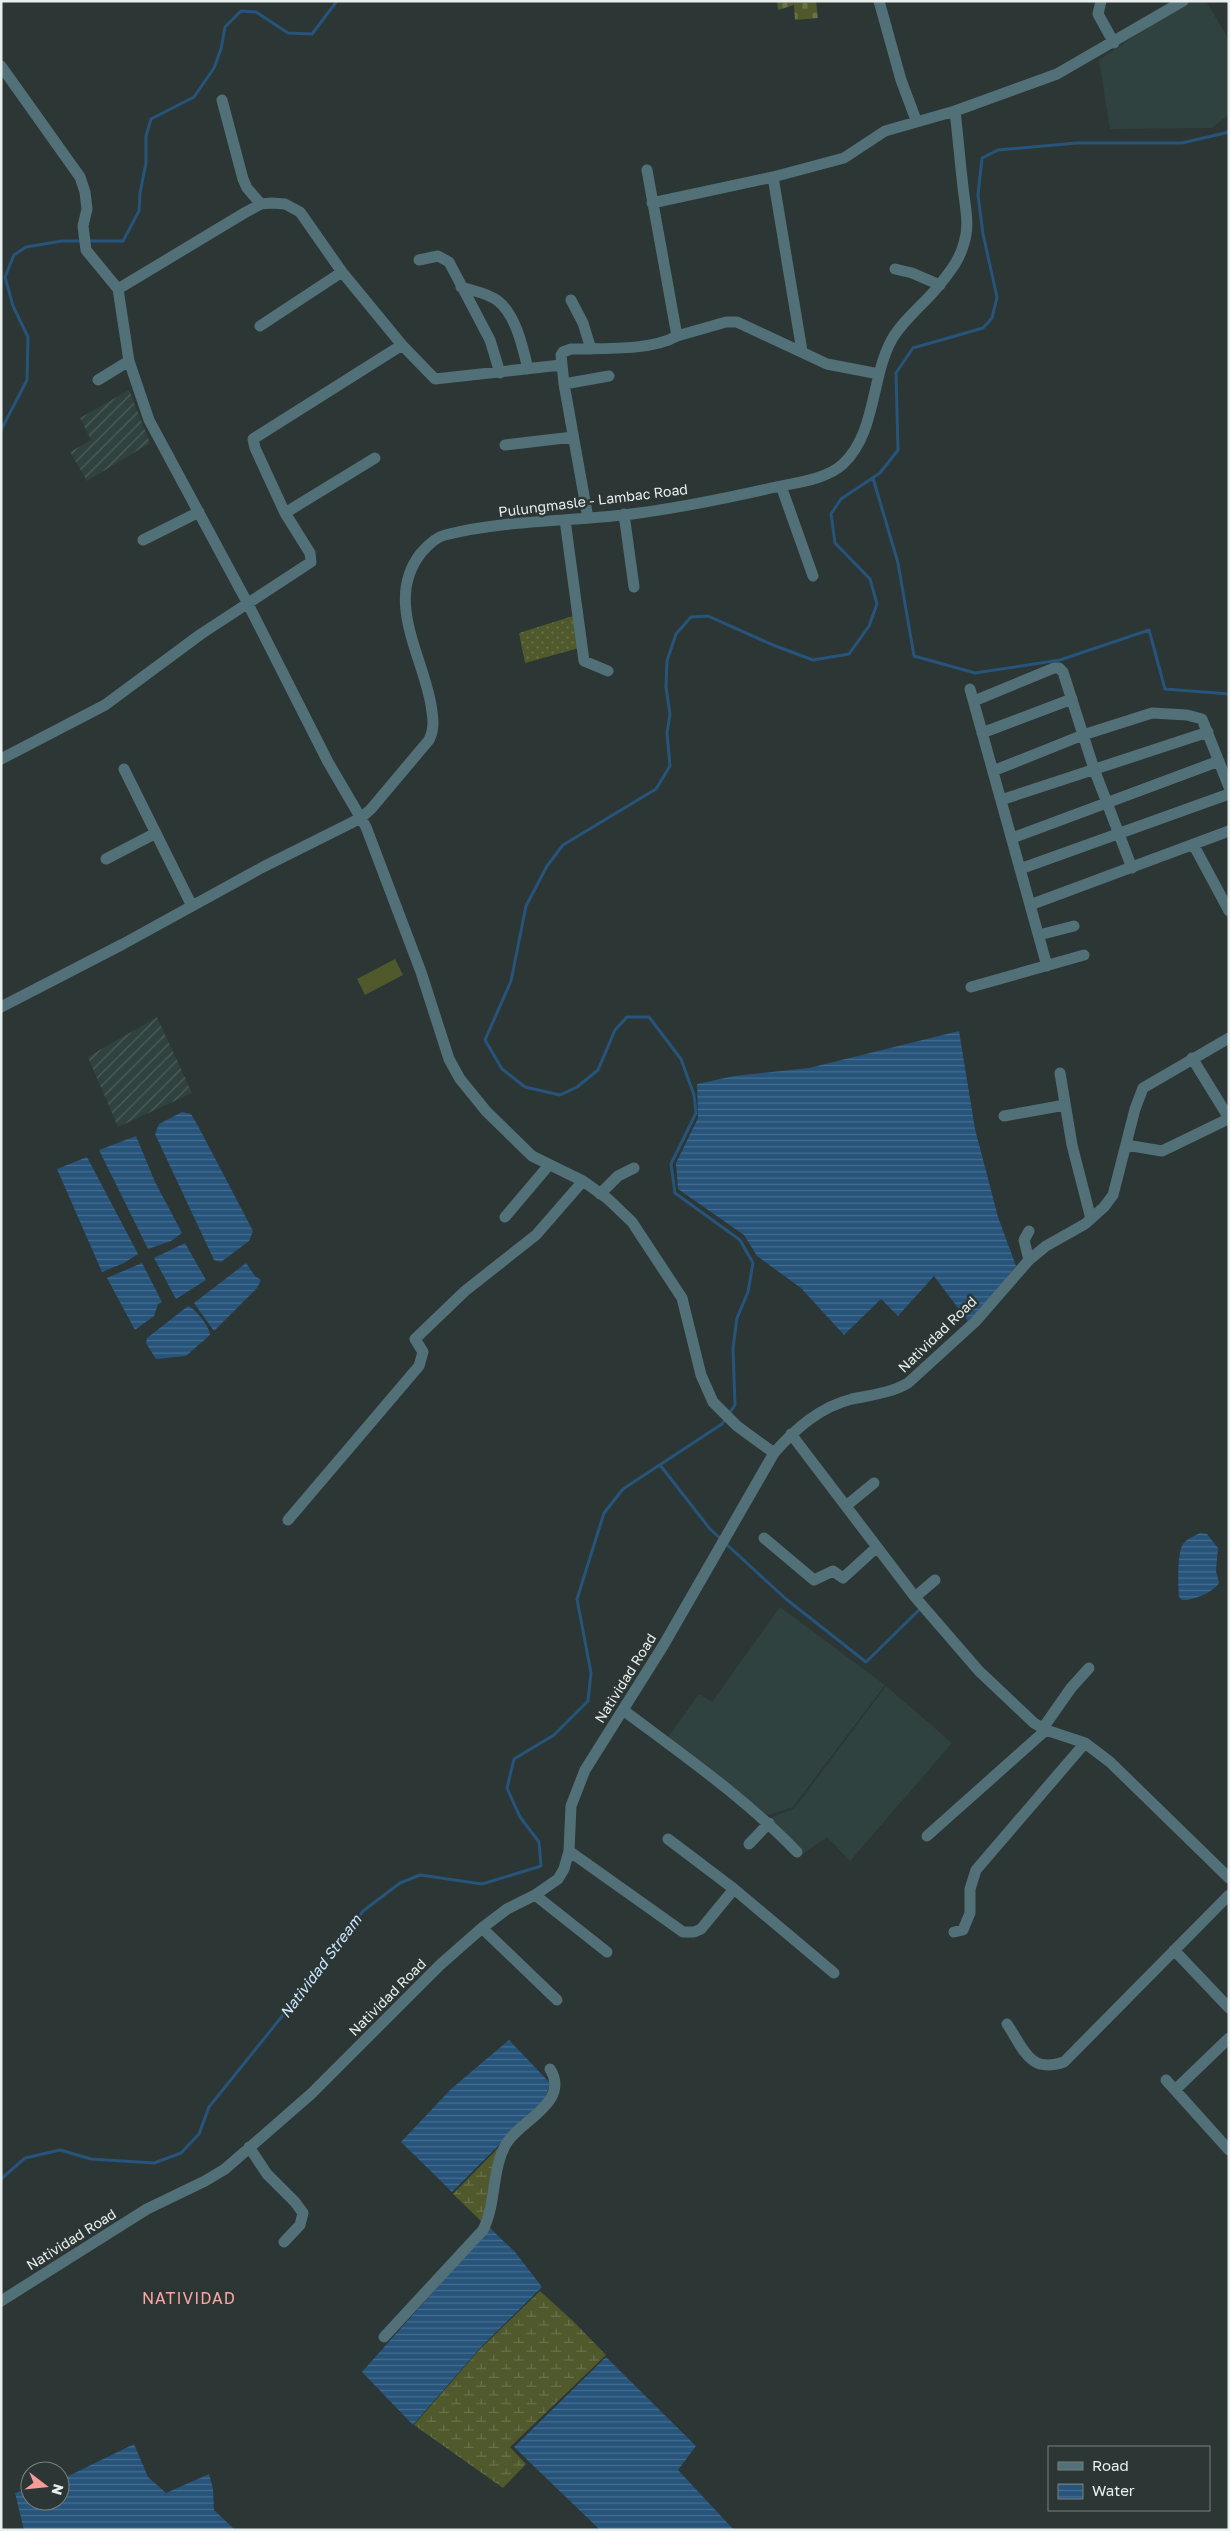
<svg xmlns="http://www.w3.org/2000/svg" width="1230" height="2531" font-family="'Golos Text',sans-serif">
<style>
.built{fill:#30423f}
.industrial{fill:url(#industrial-furrows)}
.wetland{fill:url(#wetland-marsh)}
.cemetery{fill:url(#cemetery-stones)}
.park{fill:url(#park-dots)}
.garden{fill:#50592c}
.water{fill:url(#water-rules)}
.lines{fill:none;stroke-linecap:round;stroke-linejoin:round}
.stream{stroke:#27547b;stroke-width:3}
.minor{stroke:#527078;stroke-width:11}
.labels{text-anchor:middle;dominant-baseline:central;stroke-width:5;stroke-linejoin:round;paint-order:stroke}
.street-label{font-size:14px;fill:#e8efed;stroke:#2c3634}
.water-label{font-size:15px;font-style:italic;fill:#cbe6ff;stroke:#2c3634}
.quarter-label{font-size:16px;letter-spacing:1px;fill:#faa6a3;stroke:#2c3634}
</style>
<defs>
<pattern id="industrial-furrows" width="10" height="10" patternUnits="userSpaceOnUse" patternTransform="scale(1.25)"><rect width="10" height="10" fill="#30423f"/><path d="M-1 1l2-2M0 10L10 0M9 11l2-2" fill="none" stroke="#4e5e5b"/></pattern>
<pattern id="wetland-marsh" width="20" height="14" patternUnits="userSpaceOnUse" patternTransform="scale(1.25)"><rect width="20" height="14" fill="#50592c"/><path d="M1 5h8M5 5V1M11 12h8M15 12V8" fill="none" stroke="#69714b"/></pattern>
<pattern id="cemetery-stones" width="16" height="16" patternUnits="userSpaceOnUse" patternTransform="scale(1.25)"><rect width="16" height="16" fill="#50592c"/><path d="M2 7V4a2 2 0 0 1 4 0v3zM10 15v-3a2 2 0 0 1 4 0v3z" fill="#69714b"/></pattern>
<pattern id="park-dots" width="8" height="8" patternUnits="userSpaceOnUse" patternTransform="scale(1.25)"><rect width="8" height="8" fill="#50592c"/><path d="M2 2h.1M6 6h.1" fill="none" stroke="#69714b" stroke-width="1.8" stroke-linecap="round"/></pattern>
<pattern id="water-rules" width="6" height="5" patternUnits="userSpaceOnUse" patternTransform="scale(1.25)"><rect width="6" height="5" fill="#27547b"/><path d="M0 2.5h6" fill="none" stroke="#466d8e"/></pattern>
</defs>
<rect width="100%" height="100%" fill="#2c3634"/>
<!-- built -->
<path class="built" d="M1187 1H1206L1229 40V114L1212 128 1110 129 1099 60Z
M780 1607 885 1685 793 1807 768 1815 667 1739 699 1694 712 1702Z
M886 1686 952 1743 850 1861 827 1837 801 1855 765 1820 793 1809 800 1801Z"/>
<!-- industrial -->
<path class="industrial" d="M129 390 150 443 87 481 70 452 91 440 80 418Z
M157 1017 192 1093 118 1127 88 1057Z"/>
<!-- wetland -->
<path class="wetland" d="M498 2148 500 2152 483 2223 453 2194Z
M540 2291 573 2321 606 2355 510 2447 526 2464 503 2488 414 2425 480 2349Z"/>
<!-- cemetery -->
<path class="cemetery" d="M777 1H816L818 18 795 20 794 5 778 10Z"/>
<!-- park -->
<path class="park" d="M573 616 579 648 525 663 519 633Z"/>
<!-- garden -->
<path class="garden" d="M395 959 403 975 365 995 357 979Z"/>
<!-- water -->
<path class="water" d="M959 1031 975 1129 998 1217 1016 1266 970 1324 934 1276 898 1316 881 1299 844 1335 801 1288 757 1256 744 1235 678 1189 676 1163 698 1118 697 1084 734 1076 809 1068Z
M182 1112 191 1114 197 1124 253 1231 249 1241 221 1262 214 1260 155 1134 159 1124Z
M136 1136 155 1182 182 1233 171 1241 148 1249 99 1150Z
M87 1157 138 1254 124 1263 102 1272 57 1169Z
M185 1243 206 1280 176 1299 154 1258Z
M142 1263 162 1302 158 1304 154 1316 135 1330 107 1278Z
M246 1263 255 1276 261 1280 257 1288 214 1331 194 1303Z
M188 1306C196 1309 210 1327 210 1335L186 1356 156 1359 146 1343 147 1338Z
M1200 1533 1207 1534 1218 1548 1216 1571 1219 1583C1214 1592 1192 1601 1182 1600L1179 1597C1178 1585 1177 1553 1183 1544 1187 1539 1194 1536 1200 1533Z
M509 2040 550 2083 545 2099 452 2192 401 2142 451 2089Z
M490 2228 515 2252 542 2287 481 2347 413 2425 362 2372Z
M606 2357 696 2446 678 2470 734 2530H600L514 2447Z
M134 2444 148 2477 166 2493 209 2474 213 2489 214 2510 235 2530H24L15 2493 30 2488V2501H60V2480Z"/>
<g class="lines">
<!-- stream -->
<path class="stream" d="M1 430 27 380 28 337 13 306 5 277 14 255 26 247 62 241H123L139 211 140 193 146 163V136L151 119 194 97 214 68 221 49 225 27 241 11 256 12 288 33 312 34 337 1
M873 478 898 563 914 656 975 673 1060 660 1149 630 1165 689 1229 694
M660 1465 710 1529 721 1539
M725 1543 786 1599 866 1662 921 1608
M1 2179 25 2158 60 2150 91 2159 154 2163 181 2153 199 2134 209 2107 325 1963 363 1911 400 1883 420 1875 482 1884 541 1866 539 1842 520 1817 507 1788 514 1759 554 1735 588 1701 591 1673 577 1599 604 1513 623 1489 722 1424 735 1405 733 1348 737 1318 748 1292 753 1263 740 1240 675 1193 671 1164 696 1113 694 1095 681 1059 649 1017H627L615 1030 598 1070 577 1087 560 1095 525 1087 502 1069 485 1040 511 981 526 906 547 866 563 845 656 789 670 766 667 733 670 714 666 687 667 661 676 634 691 617 708 616 773 645 813 660 849 654 869 626 877 604 870 579 835 543 831 514 841 499 880 473 898 450 896 373 913 348 983 328 992 318 997 297 983 234 978 195 982 158 998 150 1076 143H1182L1229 132"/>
<!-- minor -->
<path class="minor" d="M879 1 901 80 916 120
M1101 1 1098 14 1114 43
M1 66 80 177 85 192 87 209 83 226 86 250 118 289 129 361 149 420 248 604 328 762 366 827 421 972 449 1059 460 1079 486 1111 532 1156 583 1181 608 1199 632 1222 682 1298 701 1375 713 1402 737 1426 774 1453
M222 100 243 179 247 188 261 204
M773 177 802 351
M652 203 773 177 844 158 885 131 955 111
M419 260 438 256 449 262 490 340 500 373
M895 269 912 273 940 285
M461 287C473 291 488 293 498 301 516 315 523 348 528 369
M118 289 246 212 261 204 272 203 285 204 300 212 342 272 402 345 435 379 561 365
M571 300 583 323 591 349
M260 326 342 272
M677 336 726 322H737L827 364 879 374
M98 380 129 361
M564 384 609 376
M505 445 573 437
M781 486 813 576
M285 513 375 458
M624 514 634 587
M588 518 564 384 561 355 563 352 571 349C602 348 651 351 677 336L647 170
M565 520 584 661 608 671
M143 540 199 512
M970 689 1047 966
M974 701 1054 668H1059L1063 672 1094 769 1132 868
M982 733 1072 699
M1 759 105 705 201 634 311 562 310 553 285 513 255 448 253 439 402 345
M124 769 192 906
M993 771 1083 735 1152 713 1187 715 1202 719 1229 787
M1001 800 1208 732
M1012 838 1219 761
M1193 844 1229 911
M106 859 156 833
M1020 869 1229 794
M1030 905 1229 831
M1039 935 1074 926
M971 987 1084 955
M1 1007 123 944 263 867 361 818 371 809 429 740C435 728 433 718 431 705 423 656 384 600 421 553 427 546 436 537 445 535 508 519 575 522 639 513 683 507 727 498 771 488 793 483 826 480 843 464 876 433 871 379 891 341 903 319 926 303 941 283 951 270 960 259 964 243 970 224 965 207 963 187 960 162 958 136 955 111L1057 74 1183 1
M1192 1058 1229 1118
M1060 1073 1072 1145 1091 1219
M1004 1116 1065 1105
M1126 1145 1162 1151 1228 1119
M600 1194 618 1176 634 1168
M505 1217 549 1165
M1029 1231 1024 1240 1029 1260
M791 1434 915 1597 979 1671 1034 1723 1046 1730 1085 1743 1110 1762 1229 1878
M846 1506 874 1483
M288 1520 419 1366 423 1352 415 1339 465 1291 536 1235 583 1181
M764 1538 814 1580 833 1571 843 1578 877 1547
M915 1597 935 1580
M623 1710C683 1755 745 1798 797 1852
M1043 1728 1071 1688 1089 1668
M927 1836 1046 1730
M749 1844 769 1823
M569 1851 683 1932H694L701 1929 734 1889 668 1839
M734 1889 834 1973
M535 1895 607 1952
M482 1928 557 2000
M954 1932 963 1930 970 1913V1889L976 1870 1085 1743
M1174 1950 1229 2008
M1007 2024C1024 2049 1029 2074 1064 2062L1229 1895
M1166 2080 1229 2150
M1176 2089 1229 2038
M249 2147 267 2174 295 2202 303 2213 300 2225 284 2242
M1 2301 147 2209 205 2181 225 2169 311 2094 441 1964 482 1928 507 1909 535 1895 558 1879 564 1869 569 1851 571 1806 585 1770 663 1646 774 1453C796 1428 820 1407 852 1399 871 1395 891 1393 908 1383L976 1321 1029 1260 1046 1246 1085 1224 1104 1207 1113 1195 1135 1109 1143 1088 1229 1038
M384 2337 483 2230C497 2203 491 2166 508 2141 524 2119 570 2101 550 2069"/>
</g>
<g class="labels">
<!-- street labels -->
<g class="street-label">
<text transform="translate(593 500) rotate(-7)">Pulungmasle - Lambac Road</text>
<text transform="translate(937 1334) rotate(-44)">Natividad Road</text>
<text transform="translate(625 1678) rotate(-58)">Natividad Road</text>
<text transform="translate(387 1997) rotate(-45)">Natividad Road</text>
<text transform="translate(71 2239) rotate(-32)">Natividad Road</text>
</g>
<!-- water labels -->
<g class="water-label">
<text transform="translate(320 1966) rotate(-53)">Natividad Stream</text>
</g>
<!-- quarter labels -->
<g class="quarter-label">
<text x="189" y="2298">NATIVIDAD</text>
</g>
</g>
<!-- border -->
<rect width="1230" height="2531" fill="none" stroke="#e8efed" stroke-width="5"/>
<!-- legend -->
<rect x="1048" y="2446" width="162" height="65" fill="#2c3634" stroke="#77807e"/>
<rect x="1058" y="2462" width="25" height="8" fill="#527078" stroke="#77807e"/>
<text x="1092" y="2471" font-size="15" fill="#e8efed">Road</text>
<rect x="1058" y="2484" width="25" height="15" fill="url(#water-rules)" stroke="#77807e"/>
<text x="1092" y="2496" font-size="15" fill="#e8efed">Water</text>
<!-- north arrow -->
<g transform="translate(45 2486) rotate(106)"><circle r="24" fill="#2c3634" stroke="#77807e"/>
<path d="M0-4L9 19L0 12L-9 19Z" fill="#f59b98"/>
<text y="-8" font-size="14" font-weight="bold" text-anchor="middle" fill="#e8efed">N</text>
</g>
</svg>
